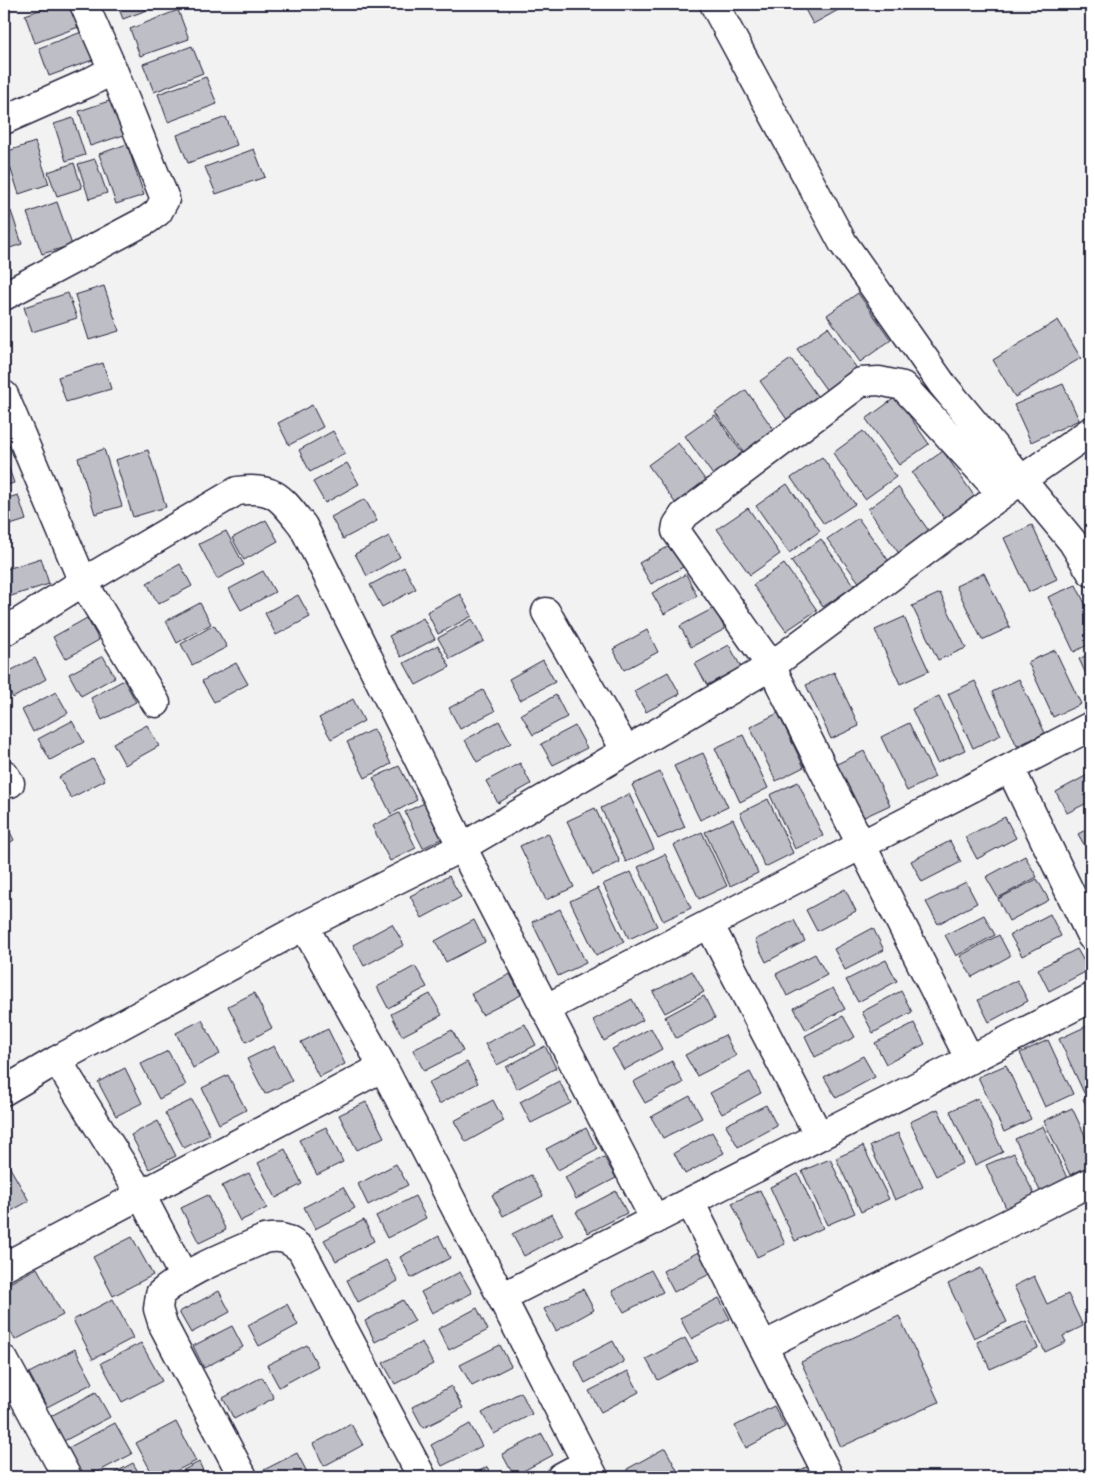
<svg xmlns="http://www.w3.org/2000/svg" width="1095" height="1481" font-family="'Indie Flower',sans-serif">
<style>
.building{fill:#bebec6;stroke:#22223b}
.lines{fill:none;stroke-linecap:round;stroke-linejoin:round}
.minor-casing{stroke:#22223b;stroke-width:31}
.minor{stroke:#fff;stroke-width:28}
</style>
<rect width="100%" height="100%" fill="#f2f2f3"/>
<filter id="ink" filterUnits="userSpaceOnUse"><feTurbulence type="fractalNoise" baseFrequency=".02" numOctaves="2"/><feDisplacementMap in="SourceGraphic" scale="10" xChannelSelector="R" yChannelSelector="G"/><feConvolveMatrix kernelMatrix="1 2 1 2 8 2 1 2 1" color-interpolation-filters="sRGB"/></filter>
<g filter="url(#ink)">
<!-- building -->
<path class="building" d="M57 4H76L84 25 35 43 25 15Z
M117 4H163L123 19Z
M802 4H849L813 24Z
M178 10 189 39 140 56 130 29Z
M87 30 98 58 49 76 39 48Z
M192 46 203 73 154 92 143 64Z
M206 77 217 104 168 122 158 94Z
M118 98 130 133 90 146 79 111Z
M226 117 237 145 188 163 177 135Z
M73 118 85 155 66 161 54 124Z
M35 142 49 184 19 194 5 152Z
M127 144 144 195 116 204 99 154Z
M254 149 265 177 216 194 205 167Z
M95 159 107 193 89 199 78 164Z
M74 163 82 188 57 196 48 172Z
M57 202 72 245 42 254 27 213Z
M11 211 22 244 4 250V213Z
M104 286 119 331 89 340 75 295Z
M68 293 77 318 32 332 24 307Z
M858 293 891 340 860 362 827 315Z
M1058 320 1081 358 1015 397 993 360Z
M828 327 860 373 830 395 797 349Z
M791 359 824 406 793 428 760 381Z
M103 363 111 389 66 402 58 377Z
M1063 384 1079 420 1031 442 1014 405Z
M746 390 778 436 748 458 715 412Z
M896 397 929 444 899 465 866 419Z
M312 405 323 427 289 445 278 423Z
M715 415 748 461 718 482 685 436Z
M333 431 345 453 310 472 299 450Z
M863 431 896 477 865 499 833 453Z
M678 443 712 489 681 511 648 465Z
M104 449 122 506 95 514 78 458Z
M148 450 166 507 133 517 115 460Z
M943 451 975 497 945 519 912 473Z
M5 457 14 483 4 486V458Z
M822 457 855 504 824 524 791 478Z
M347 463 359 484 325 503 313 482Z
M787 484 820 531 789 553 756 506Z
M898 487 931 534 900 555 868 509Z
M18 495 26 520 4 527V499Z
M365 499 377 521 343 539 331 517Z
M748 508 780 554 750 575 717 529Z
M858 518 891 564 861 585 827 539Z
M266 520 278 541 244 560 232 538Z
M1032 525 1057 579 1029 592 1004 538Z
M226 531 244 565 217 579 199 544Z
M389 536 400 557 367 576 355 554Z
M821 539 854 586 823 607 791 561Z
M673 544 685 566 651 584 639 563Z
M41 558 49 584 5 598 4 570Z
M180 564 192 586 158 604 147 583Z
M784 564 817 610 786 631 753 585Z
M404 567 416 589 382 607 370 585Z
M263 571 275 592 241 610 229 589Z
M984 573 1010 627 982 640 956 586Z
M686 574 697 596 664 614 652 593Z
M1076 585 1091 616V643L1074 652 1048 597Z
M940 593 966 648 938 660 912 606Z
M460 594 472 616 438 634 427 612Z
M298 595 310 617 276 635 265 613Z
M200 603 211 624 177 643 166 621Z
M714 608 725 629 691 647 680 626Z
M904 617 929 671 900 684 875 630Z
M87 618 99 640 65 659 53 637Z
M423 618 435 639 401 657 389 636Z
M472 619 484 641 450 659 438 638Z
M214 625 227 647 192 665 181 644Z
M647 630 658 652 624 670 613 649Z
M438 645 450 667 416 685 404 663Z
M729 645 741 667 707 685 695 664Z
M1055 650 1081 704 1053 717 1028 662Z
M1091 653V685L1079 659Z
M103 656 115 677 81 696 69 674Z
M35 658 46 679 13 698 4 681V674Z
M543 660 555 682 520 700 509 679Z
M236 663 248 684 214 702 202 681Z
M668 672 680 694 646 712 634 691Z
M834 672 859 726 831 739 806 685Z
M1019 679 1045 733 1017 746 992 692Z
M124 680 136 702 102 720 91 698Z
M975 681 1001 735 973 748 948 694Z
M483 690 495 711 460 729 449 708Z
M56 692 68 713 33 732 22 710Z
M556 695 567 717 533 735 521 714Z
M939 696 965 750 937 763 912 709Z
M353 699 364 721 331 739 319 718Z
M778 713 804 767 776 781 750 727Z
M72 721 84 742 50 760 38 739Z
M499 721 511 743 477 762 465 740Z
M909 723 935 777 907 791 881 737Z
M147 725 159 746 125 765 113 743Z
M575 726 587 748 553 765 541 744Z
M374 729 391 764 365 778 347 742Z
M743 735 768 788 740 802 715 748Z
M864 751 890 805 862 818 837 764Z
M703 753 728 807 700 820 674 766Z
M93 759 105 780 71 798 59 777Z
M520 763 531 784 498 803 486 781Z
M399 766 417 800 391 814 373 778Z
M660 772 685 827 658 839 632 785Z
M1091 773V801L1067 813 1056 792Z
M798 782 823 836 795 849 770 795Z
M629 794 654 849 626 862 601 808Z
M768 799 793 853 765 867 740 813Z
M431 800 449 835 423 848 405 812Z
M595 808 620 862 593 875 567 821Z
M399 813 416 848 390 861 372 826Z
M1005 817 1016 838 977 859 965 837Z
M733 819 758 873 730 886 705 832Z
M4 820 14 840 4 846Z
M1091 827V854L1090 855 1078 834Z
M702 832 727 886 699 899 674 845Z
M548 833 574 887 546 900 520 846Z
M950 841 961 862 922 882 911 861Z
M665 854 691 908 663 921 638 867Z
M1025 856 1037 877 998 898 986 877Z
M631 872 657 926 629 939 603 884Z
M449 876 461 897 422 918 410 896Z
M1037 879 1049 900 1009 921 998 899Z
M966 882 977 903 938 924 926 902Z
M598 888 624 942 596 955 570 901Z
M845 889 856 911 817 931 806 910Z
M560 909 586 963 558 976 532 922Z
M1050 914 1061 936 1022 956 1010 935Z
M984 915 995 935 956 956 945 935Z
M474 920 485 942 446 962 435 941Z
M794 920 805 941 766 962 755 940Z
M392 924 404 945 364 966 353 945Z
M873 928 884 950 845 970 834 949Z
M999 935 1010 956 972 977 960 956Z
M1077 949 1089 970 1049 991 1038 969Z
M815 954 827 975 787 996 776 974Z
M886 960 897 981 858 1002 846 980Z
M415 966 427 987 388 1008 377 987Z
M692 971 704 992 665 1013 653 992Z
M510 974 521 995 482 1015 471 994Z
M1017 980 1028 1001 989 1022 978 1000Z
M833 988 845 1009 806 1030 794 1008Z
M901 991 912 1012 873 1033 862 1012Z
M254 993 272 1028 246 1042 228 1006Z
M430 994 442 1015 402 1036 391 1014Z
M704 996 715 1018 676 1038 665 1017Z
M632 999 643 1020 604 1041 593 1020Z
M843 1016 855 1037 815 1057 805 1036Z
M202 1020 220 1054 193 1068 176 1033Z
M914 1023 925 1044 886 1064 875 1043Z
M525 1024 536 1045 497 1065 485 1044Z
M1087 1026 1091 1036V1090L1084 1093 1059 1039Z
M651 1028 662 1049 624 1070 612 1049Z
M328 1029 345 1064 319 1077 301 1042Z
M452 1030 463 1051 424 1071 413 1050Z
M725 1035 736 1056 697 1076 685 1055Z
M1048 1040 1073 1094 1045 1107 1020 1053Z
M274 1046 292 1081 265 1094 247 1059Z
M545 1046 556 1068 517 1089 506 1067Z
M168 1051 186 1085 159 1099 141 1064Z
M863 1056 875 1077 836 1098 824 1077Z
M672 1061 683 1083 645 1103 633 1082Z
M467 1062 478 1083 439 1104 428 1083Z
M1006 1065 1031 1119 1004 1132 978 1077Z
M125 1068 142 1103 116 1116 98 1082Z
M750 1072 761 1093 722 1114 710 1093Z
M228 1075 246 1110 219 1124 202 1088Z
M559 1081 571 1103 531 1123 520 1102Z
M1091 1095V1115L1083 1099Z
M690 1096 702 1118 663 1138 651 1117Z
M978 1098 1003 1152 975 1165 950 1111Z
M192 1100 210 1135 184 1148 165 1113Z
M493 1100 504 1121 466 1142 454 1121Z
M366 1102 384 1137 357 1150 339 1115Z
M766 1105 777 1126 738 1147 726 1125Z
M1072 1108 1091 1148V1165L1070 1175 1044 1121Z
M938 1109 963 1163 936 1176 910 1122Z
M158 1121 176 1156 149 1169 131 1135Z
M1043 1126 1068 1180 1041 1193 1015 1139Z
M326 1127 343 1162 317 1175 299 1140Z
M586 1128 597 1149 558 1170 546 1149Z
M712 1132 724 1153 685 1174 674 1153Z
M898 1133 923 1187 895 1200 870 1146Z
M863 1146 889 1199 861 1212 836 1158Z
M285 1149 302 1184 276 1198 258 1163Z
M1014 1153 1036 1198 1008 1212 986 1165Z
M604 1157 616 1178 576 1199 565 1177Z
M5 1159 29 1201 4 1215V1160Z
M830 1159 855 1213 827 1225 802 1171Z
M396 1164 408 1185 368 1205 358 1184Z
M249 1173 267 1208 240 1221 222 1186Z
M798 1174 823 1228 795 1241 770 1187Z
M531 1175 543 1196 503 1216 492 1195Z
M343 1187 355 1208 315 1229 304 1207Z
M760 1190 785 1244 757 1257 732 1203Z
M616 1191 627 1213 588 1233 576 1212Z
M208 1195 226 1230 199 1243 181 1208Z
M415 1196 426 1218 387 1238 376 1216Z
M552 1214 563 1235 524 1256 512 1234Z
M364 1220 374 1241 336 1261 324 1240Z
M439 1236 450 1258 411 1278 400 1257Z
M132 1237 153 1275 113 1296 93 1257Z
M702 1250 714 1272 674 1292 663 1271Z
M386 1260 398 1281 358 1302 347 1280Z
M37 1268 63 1315 15 1340 4 1319V1286Z
M981 1268 1007 1322 974 1338 948 1284Z
M651 1270 663 1292 624 1312 612 1291Z
M460 1272 472 1293 432 1313 421 1292Z
M1034 1276 1047 1304 1068 1294 1083 1326 1063 1336 1066 1342 1045 1352 1014 1286Z
M583 1289 594 1310 556 1331 544 1309Z
M219 1291 230 1312 191 1333 179 1312Z
M719 1298 730 1319 691 1339 680 1318Z
M113 1299 133 1338 93 1359 73 1320Z
M403 1300 415 1321 375 1342 365 1321Z
M287 1304 298 1325 259 1346 248 1325Z
M477 1308 488 1330 449 1350 438 1329Z
M899 1316 939 1402 841 1447 801 1362Z
M1026 1321 1038 1348 990 1369 977 1342Z
M232 1326 243 1347 204 1368 193 1346Z
M685 1338 697 1360 658 1380 646 1359Z
M613 1341 624 1362 585 1383 574 1361Z
M422 1342 433 1364 395 1384 383 1363Z
M141 1343 162 1381 122 1402 101 1363Z
M307 1345 318 1366 279 1387 267 1365Z
M500 1345 511 1366 472 1386 460 1365Z
M75 1349 93 1383 47 1407 29 1373Z
M628 1371 639 1392 601 1412 589 1391Z
M262 1377 274 1398 234 1419 223 1398Z
M451 1386 463 1408 423 1428 412 1407Z
M96 1392 110 1417 62 1442 49 1417Z
M521 1392 532 1414 494 1434 482 1413Z
M774 1406 785 1427 746 1448 735 1426Z
M176 1422 196 1461 164 1477H154L136 1443Z
M115 1423 132 1454 88 1477H83L68 1448Z
M351 1424 363 1445 324 1466 313 1444Z
M470 1424 482 1446 442 1466 431 1445Z
M542 1434 553 1455 514 1476 502 1454Z
M665 1448 677 1470 663 1477H631L627 1469Z
M297 1453 308 1474 302 1477H260L258 1473Z
M199 1462 206 1477H170Z
M133 1463 141 1477H107Z
M810 1465 816 1477H788Z
M487 1467 493 1477H468Z"/>
<g class="lines">
<defs>
<path id="minor" d="M714 4 843 243 942 384 1072 541 1091 572
M4 120 88 83 113 70
M4 296 147 220 158 212 165 199 113 70 84 4
M4 395 83 582 156 703
M546 612 626 751
M4 632 83 582 237 491C275 486 281 498 303 526L462 847 655 1220
M1010 768 1091 936
M4 774 10 783
M709 924 819 1136
M304 926 383 1067 594 1477
M545 1009 1091 726
M57 1060 141 1195 184 1277
M970 1060 771 666 676 531 677 525 683 516 861 382 879 381 903 386 1002 494
M4 1091 57 1060 304 926 462 847 771 666 1021 480 1091 431
M690 1202 829 1477
M4 1267 383 1067
M502 1297 1091 998
M763 1346 1091 1182
M4 1360 67 1477
M243 1477 163 1325 158 1309 160 1294C189 1269 229 1255 264 1239 282 1236 287 1238 301 1249L422 1477
M561 1477 587 1463"/>
</defs>
<!-- minor casing -->
<use href="#minor" class="minor-casing"/>
<!-- minor -->
<use href="#minor" class="minor"/>
</g>
</g>
<!-- margin -->
<rect width="1095" height="1481" fill="none" stroke="#fff" stroke-width="20"/>
<rect x="10" y="10" width="1075" height="1461" fill="none" stroke="#22223b" stroke-width="2" filter="url(#ink)"/>
</svg>
